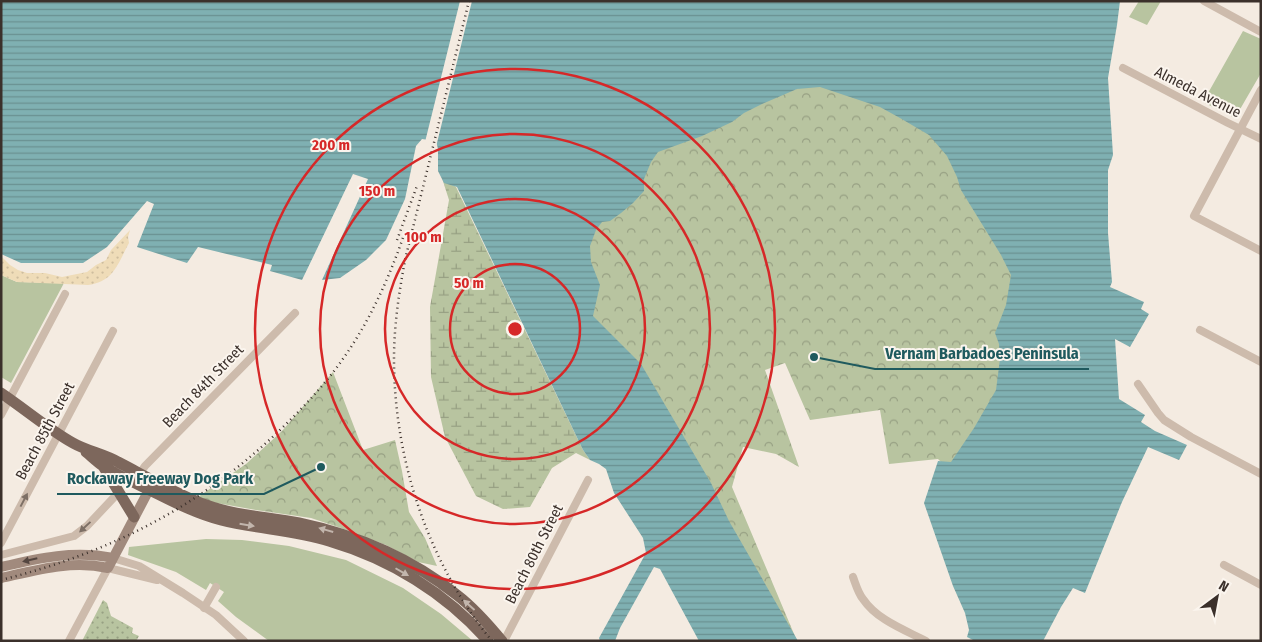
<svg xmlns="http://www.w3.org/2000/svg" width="1262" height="642" font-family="'Fira Sans Condensed',sans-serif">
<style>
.grass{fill:#b8c4a0}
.wetland{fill:url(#wetland-marsh)}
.sand{fill:url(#sand-dots)}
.park{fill:url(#park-crowns)}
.garden{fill:url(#garden-dots)}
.water{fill:url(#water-rules)}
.pier{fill:#f4ebe1}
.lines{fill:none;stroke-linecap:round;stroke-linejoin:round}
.street{stroke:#cdbbac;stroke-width:8}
.secondary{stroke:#a18a7d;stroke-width:10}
.primary{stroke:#7d675c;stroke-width:11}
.rail{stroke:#3b302b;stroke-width:2.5;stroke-dasharray:1 4;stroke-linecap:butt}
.oneway{fill:#7d6f65}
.oneway2{fill:#c2b5ac}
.oneway3{fill:#544640}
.ring{fill:none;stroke:#d62828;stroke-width:2.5}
.labels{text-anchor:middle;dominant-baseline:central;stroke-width:4;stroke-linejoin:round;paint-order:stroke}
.street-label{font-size:15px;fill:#3b302b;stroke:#fbf5ee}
.centre{fill:#d62828;stroke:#fbf5ee;stroke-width:2.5}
.ring-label{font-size:15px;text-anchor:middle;font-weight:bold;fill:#d62828;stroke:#fbf5ee;stroke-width:4;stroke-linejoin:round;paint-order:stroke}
.leader{fill:none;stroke:#1f5a5e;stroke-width:2}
.callout-dot{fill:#1f5a5e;stroke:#fbf5ee;stroke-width:2}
.callout-label{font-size:16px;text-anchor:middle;font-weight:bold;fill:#1f5a5e;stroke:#fbf5ee;stroke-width:4;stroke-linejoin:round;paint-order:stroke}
</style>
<defs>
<pattern id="wetland-marsh" width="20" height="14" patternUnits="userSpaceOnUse" patternTransform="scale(1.25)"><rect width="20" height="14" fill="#b8c4a0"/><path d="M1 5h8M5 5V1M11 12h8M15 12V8" fill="none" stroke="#97a083"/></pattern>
<pattern id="sand-dots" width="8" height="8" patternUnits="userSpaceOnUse" patternTransform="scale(1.25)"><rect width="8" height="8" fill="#efdcb8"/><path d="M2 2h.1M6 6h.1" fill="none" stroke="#cebd9e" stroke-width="1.8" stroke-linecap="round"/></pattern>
<pattern id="park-crowns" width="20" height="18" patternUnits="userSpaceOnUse" patternTransform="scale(1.25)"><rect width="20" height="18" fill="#b8c4a0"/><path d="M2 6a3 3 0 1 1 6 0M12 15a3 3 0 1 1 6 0" fill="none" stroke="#97a083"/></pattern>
<pattern id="garden-dots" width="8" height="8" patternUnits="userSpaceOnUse" patternTransform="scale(1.25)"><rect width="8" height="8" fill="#b8c4a0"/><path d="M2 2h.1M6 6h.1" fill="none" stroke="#97a083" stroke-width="1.8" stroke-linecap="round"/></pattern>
<pattern id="water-rules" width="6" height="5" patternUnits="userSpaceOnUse" patternTransform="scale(1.25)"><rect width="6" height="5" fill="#7fb0b2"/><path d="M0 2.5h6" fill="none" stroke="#699091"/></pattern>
</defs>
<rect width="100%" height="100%" fill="#f4ebe1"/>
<!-- grass -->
<path class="grass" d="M1139 1H1161L1147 25 1129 17Z
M1243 31 1261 39V73L1235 118 1203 102Z
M1 275 17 282 64 283 11 383 1 377Z
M206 539 242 540 289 546 346 560 403 588 441 614 473 641H269L236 617 218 601 224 592 210 583 206 590 176 572 128 555 129 547Z"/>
<!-- wetland -->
<path class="wetland" d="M442 178 456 187 583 450 590 460 576 453 552 468 530 507 503 509 476 496 445 437 431 377 430 307 449 200Z"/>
<!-- sand -->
<path class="sand" d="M130 230 128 237 129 243C118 263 114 282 88 285L17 282 1 275V256L10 265 18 270 27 273H45L62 277 87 272 96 265 106 260 111 250Z"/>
<!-- park -->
<path class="park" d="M819 81 885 102 934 133 1013 248 1009 370 955 464 942 463 938 459 889 464 880 410 810 420 785 363 765 370 799 467 776 454 743 447 732 487 797 641 586 323 585 223 640 155 722 115Z
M333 372 363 450 395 440 402 471 409 512 425 538 437 566 418 562 386 545 341 528 311 518 256 510 211 502 198 497 246 464 282 431Z"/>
<!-- garden -->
<path class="garden" d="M103 600 107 603 111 616 133 628 132 633 139 636 136 641H82Z"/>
<!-- water -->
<path class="water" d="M1 1H1120L1117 25 1108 78 1113 155 1108 170V233L1112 282 1110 287 1144 302 1141 309 1149 314 1130 347 1115 339 1119 399 1145 415 1141 422 1155 431 1187 445 1179 460 1148 447 1122 502 1085 593 1073 588 1061 607 1043 641H975L967 637 969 630 965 613 953 586 924 503 938 461 951 462 974 428 996 390 1000 359 999 344 995 333 1006 305 1011 275 1001 255 961 190 957 177 947 156 929 135 900 118 880 107 820 87 797 89 762 104 744 113 732 122 702 136 658 152 651 162 644 179V191L633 203 621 213 610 221 602 222 596 230 590 246 591 262 600 285 593 316 641 364 711 483 729 521 798 641H699L660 569 654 567 620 628 615 641H600L599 638 646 553 643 538 614 493 606 469 599 464 590 460 583 450 457 187 444 183 438 171V149L436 141 422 139 416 146 405 199 386 240 366 260 340 278 322 280 368 179 353 174 302 280 270 271 272 265 198 247 187 263 137 247 154 204 147 201 107 247 83 263H21L1 254Z"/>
<!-- pier -->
<path class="pier" d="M460 1H472L435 151 434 144 425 142Z"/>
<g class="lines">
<!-- street -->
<path class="street" d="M1204 1 1261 32
M1123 68 1228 123 1261 139
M1261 90 1194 216 1261 251
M1200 330 1261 362
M1138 384 1158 413 1164 420 1191 437 1261 474
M1 415 65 294
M138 476 145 466 295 313
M1 543 113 331
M1 555 74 536 87 526 119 492
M113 558 139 566 183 593 216 615 244 641
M1224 565 1261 585
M853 577C856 585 858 593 863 599 877 620 905 630 926 641
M204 608 216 587
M69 641 108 568 157 580
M504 641 588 480"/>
<!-- secondary -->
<path class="secondary" d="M1 567C39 558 75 550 113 558
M1 578C37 570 71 560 108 568L152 484"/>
<!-- primary -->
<path class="primary" d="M1 393C25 409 48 429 73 443 87 451 104 454 118 462 147 477 176 494 206 505 236 516 269 517 299 523 356 535 412 559 457 595 474 608 488 624 502 641
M86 452C91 456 97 462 103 466 120 477 140 485 158 494 178 504 198 514 221 520 257 529 294 530 329 541 390 559 446 593 488 641
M103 466 134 517"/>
<!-- rail -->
<path class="rail" d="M469 1 405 260C399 293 394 325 394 359 394 459 428 563 492 641
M397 240 417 186
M1 580C109 553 200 507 280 430 306 405 330 379 349 350 373 314 390 275 404 235"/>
</g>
<!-- one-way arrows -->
<defs><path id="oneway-solid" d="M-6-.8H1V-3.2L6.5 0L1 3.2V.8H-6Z" transform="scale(1.25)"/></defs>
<g class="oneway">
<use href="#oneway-solid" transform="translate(24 500) rotate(-62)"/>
<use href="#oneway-solid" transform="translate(85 527) rotate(137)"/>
</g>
<g class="oneway2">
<use href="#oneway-solid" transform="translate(247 525) rotate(9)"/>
<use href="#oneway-solid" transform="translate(326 530) rotate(-164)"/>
<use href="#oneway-solid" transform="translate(402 572) rotate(30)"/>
<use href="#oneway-solid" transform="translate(469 605) rotate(-138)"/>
</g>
<use class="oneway3" href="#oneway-solid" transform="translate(30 560) rotate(167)"/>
<!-- distance rings -->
<g class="ring">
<circle cx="515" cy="329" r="65"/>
<circle cx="515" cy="329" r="130"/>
<circle cx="515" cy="329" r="195"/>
<circle cx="515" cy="329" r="260"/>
</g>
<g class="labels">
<!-- street labels -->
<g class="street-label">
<text transform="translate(1198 92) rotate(27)">Almeda Avenue</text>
<text transform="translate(203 386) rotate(-46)">Beach 84th Street</text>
<text transform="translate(45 431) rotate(-62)">Beach 85th Street</text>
<text transform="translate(534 554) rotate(-63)">Beach 80th Street</text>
</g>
</g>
<circle cx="515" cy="329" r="8" class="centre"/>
<g class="ring-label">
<text x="331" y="150">200 m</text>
<text x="377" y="196">150 m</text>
<text x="423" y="242">100 m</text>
<text x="469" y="288">50 m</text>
</g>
<!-- callouts -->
<path class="leader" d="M814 357L875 369H1089M321 467L264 494H57"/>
<g class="callout-dot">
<circle cx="814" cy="357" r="5"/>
<circle cx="321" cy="467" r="5"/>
</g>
<g class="callout-label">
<text x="982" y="359">Vernam Barbadoes Peninsula</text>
<text x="160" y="484">Rockaway Freeway Dog Park</text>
</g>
<!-- border -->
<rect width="1262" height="642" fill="none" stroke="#3b302b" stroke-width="5"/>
<!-- north arrow -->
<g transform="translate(1217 597) rotate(32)" stroke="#fbf5ee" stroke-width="4" paint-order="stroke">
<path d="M0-4L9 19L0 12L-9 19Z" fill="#3b302b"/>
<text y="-8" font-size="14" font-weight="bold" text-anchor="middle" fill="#3b302b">N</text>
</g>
</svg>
